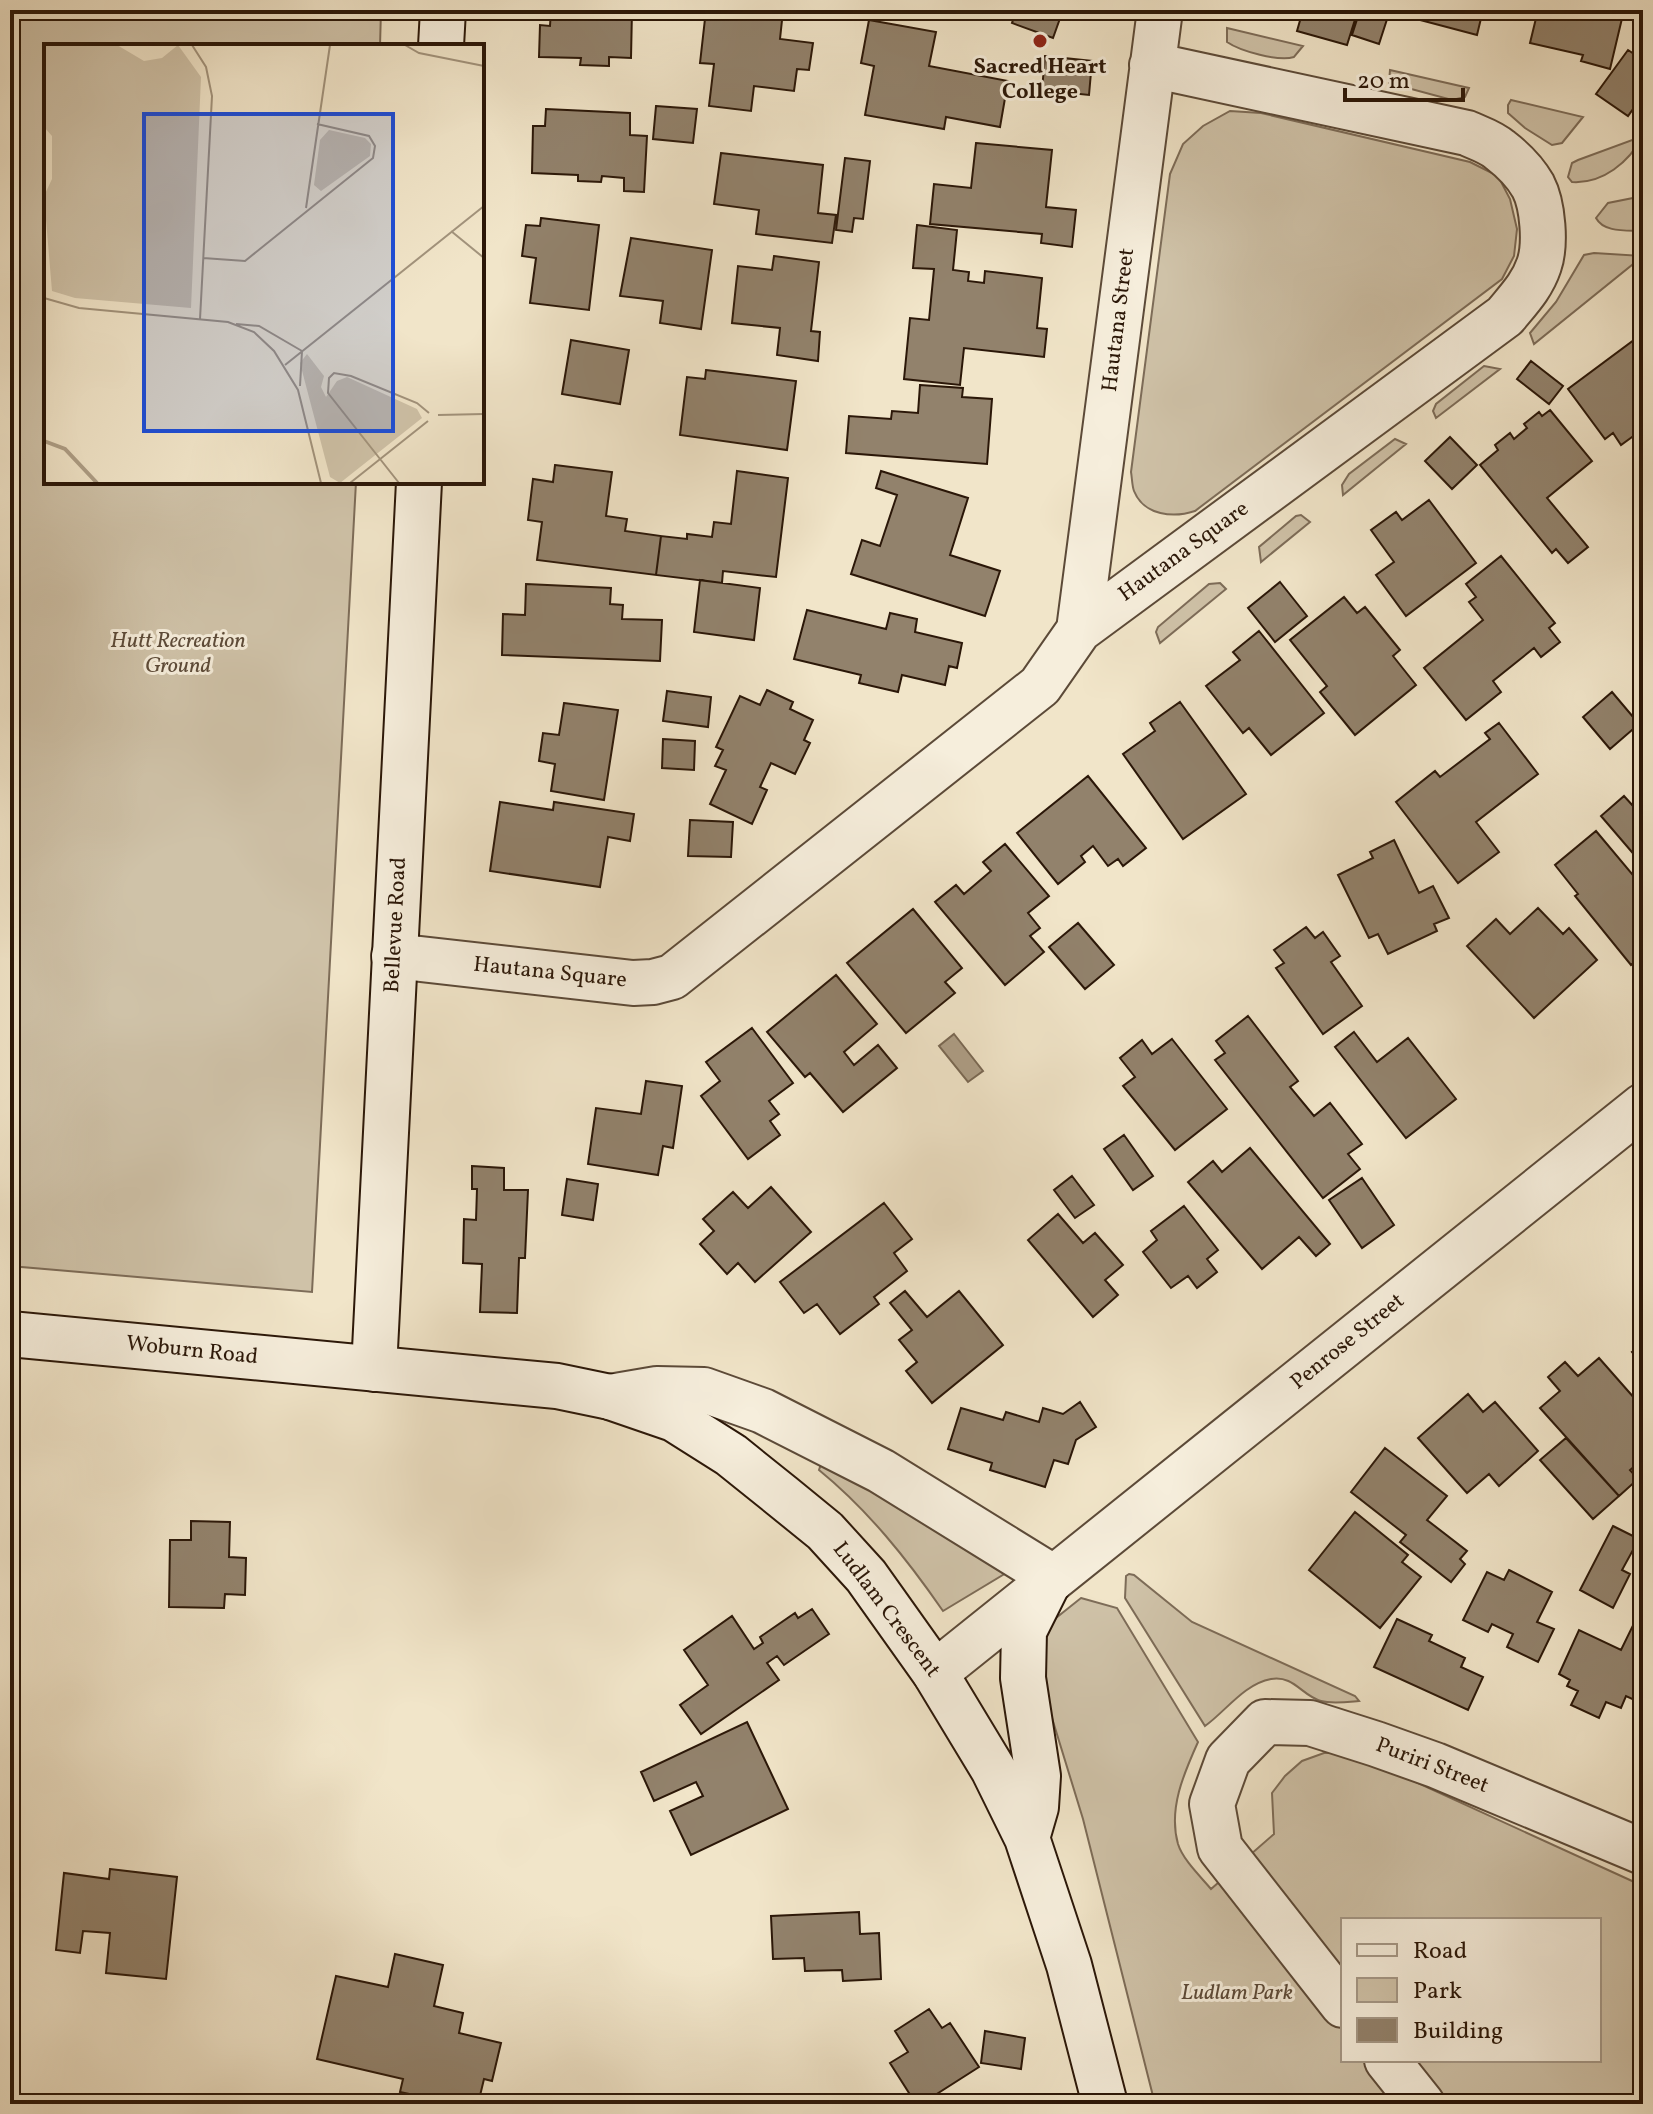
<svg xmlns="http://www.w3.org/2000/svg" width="1653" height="2114" font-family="Vollkorn,serif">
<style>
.green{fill:#cfc2a8;stroke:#7d6c58;stroke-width:2;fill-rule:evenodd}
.water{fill:#ae9f87;stroke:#7a6954;stroke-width:2}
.building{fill:#92826c;stroke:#2b1708;stroke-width:2}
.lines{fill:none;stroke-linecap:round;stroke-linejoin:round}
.street-casing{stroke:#5c4a38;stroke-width:48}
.secondary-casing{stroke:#2b1708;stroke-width:48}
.street{stroke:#f6eedc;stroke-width:44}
.secondary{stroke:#f6eedc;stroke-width:44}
.poi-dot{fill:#8f2418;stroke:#f6eedc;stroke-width:3}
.labels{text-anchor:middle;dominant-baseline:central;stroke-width:6;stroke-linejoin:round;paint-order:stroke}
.poi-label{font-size:22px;font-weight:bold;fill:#2b1708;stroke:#f6eedc}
.street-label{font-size:22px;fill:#2b1708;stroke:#f6eedc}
.park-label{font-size:22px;font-style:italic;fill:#5c4a38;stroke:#f6eedc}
.inset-river{fill:none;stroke:#ae9f87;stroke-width:4}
.inset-road{fill:none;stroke:#a2937c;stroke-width:2}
.view{fill:#1d4ed8;fill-opacity:0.15;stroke:#1d4ed8;stroke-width:4}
.inset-edge{fill:none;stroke:#2b1708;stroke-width:4}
</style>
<rect width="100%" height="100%" fill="#f1e5c9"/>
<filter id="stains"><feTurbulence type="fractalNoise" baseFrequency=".0025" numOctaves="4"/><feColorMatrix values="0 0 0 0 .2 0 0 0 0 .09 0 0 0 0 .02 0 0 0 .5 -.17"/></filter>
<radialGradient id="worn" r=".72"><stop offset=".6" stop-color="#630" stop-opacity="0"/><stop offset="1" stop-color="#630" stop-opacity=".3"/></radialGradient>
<!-- green -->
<path class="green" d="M10 10H381L380 46H46V482H356L312 1292 10 1266Z
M1227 28 1303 46 1294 57C1279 62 1240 51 1227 42Z
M1390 70 1469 88 1465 97 1452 100 1389 83Z
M1511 100 1583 117 1562 143 1552 145 1525 128 1508 113V105Z
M1230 111 1261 113 1470 162 1498 176 1510 199 1517 229 1514 256 1502 279 1195 511C1174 518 1144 516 1134 491 1132 486 1132 477 1131 472L1170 174 1183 144 1203 126Z
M1643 136C1629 162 1603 184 1572 182L1568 177 1572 163 1578 160Z
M1643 196V231C1627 230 1604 233 1596 218L1608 203Z
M1594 253 1643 256 1534 344 1530 333 1556 302 1584 255Z
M1484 366 1500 369 1436 418 1433 411 1436 404Z
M1395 439 1406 444 1343 495 1342 485 1349 474Z
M1301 515 1310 522 1261 562 1259 547 1296 516Z
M1220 583 1226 589 1160 643 1156 632 1158 627 1209 584Z
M821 1464 864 1482 1011 1570 943 1611C907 1559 868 1510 819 1470Z
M1129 1574 1134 1575 1192 1622 1355 1696 1359 1701C1347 1702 1332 1704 1321 1701 1302 1696 1294 1675 1271 1679 1244 1684 1226 1711 1205 1726L1125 1598 1126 1576Z
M1081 1598 1117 1608 1198 1742C1184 1773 1168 1809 1178 1844 1183 1860 1201 1877 1211 1889L1274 1834 1272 1793 1285 1776 1302 1761 1324 1753 1350 1752 1643 1886V2104H1155L1083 1819 1048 1705 1038 1659 1045 1635 1056 1618ZM1343 1920H1599V2060H1343Z"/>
<!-- water -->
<path class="water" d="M954 1034 983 1071 968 1082 939 1046Z"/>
<!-- building -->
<path class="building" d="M551 10H632L631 58 609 57V66L580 65 581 58 539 57 540 25 550 26Z
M706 10 783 11 780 39 813 43 809 70 797 69 794 91 754 86 751 111 709 106 714 64 700 63Z
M1004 10H1063L1053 38 1012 23 1015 14Z
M1303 10H1358L1347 45 1297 31Z
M1360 10H1390L1379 44 1352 35Z
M1406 10H1483L1477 35 1405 16Z
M1538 10H1624L1610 69 1581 61 1583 55 1530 43Z
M869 20 936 32 929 66 1008 81 1000 127 946 117 944 129 865 115 874 66 861 63Z
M1628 50 1643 60V95L1628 116 1596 94Z
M1045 56 1092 61 1089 95 1042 90Z
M656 106 697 109 693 143 653 139Z
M546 109 630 113V135L647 136 644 192 624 191V178L602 176 601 182 578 181V175L532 173 533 126H545Z
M976 143 1052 150 1046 207 1076 210 1072 247 1041 243 1042 234 930 224 934 184 971 188Z
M721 153 823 165 818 213 836 215 832 243 756 234 759 210 714 204Z
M845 158 870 161 863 219 854 218 852 232 836 230Z
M541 218 599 225 589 310 530 303 536 258 522 256 526 225 540 226Z
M917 225 957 230 953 270 969 272 968 281 984 283 985 271 1042 278 1037 328 1047 329 1044 357 964 348 960 385 904 379 910 318 929 320 934 269 913 268Z
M631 238 712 250 701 329 660 323 663 301 620 296Z
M774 256 819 262 811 331 820 332 818 361 777 355 780 328 732 323 738 266 772 270Z
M1638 337 1643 344V429L1621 445 1613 433 1605 439 1568 389Z
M571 340 629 350 620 404 562 394Z
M1531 361 1563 386 1549 404 1517 379Z
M706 370 796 381 787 450 680 435 687 377 705 379Z
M920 385 963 388 962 397 992 399 987 464 846 453 849 416 891 419 892 411 918 413Z
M1550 410 1592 461 1547 498 1588 547 1568 563 1556 549 1552 553 1480 465 1498 450 1495 445 1510 433 1514 439 1527 428 1524 424 1539 412 1542 416Z
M1450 437 1477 465 1452 489 1425 461Z
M555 465 612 472 606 516 627 519 625 531 661 536 656 575 537 560 542 522 528 520 533 479 553 482Z
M737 471 788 478 776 577 723 571 722 583 656 575 661 536 687 539V534L712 537 714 522 731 524Z
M881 471 968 498 950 555 1000 571 985 616 851 574 862 540 880 546 897 495 876 488Z
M1429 500 1476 563 1406 616 1376 575 1394 562 1371 530 1396 512 1402 520Z
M1501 556 1555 623 1549 628 1560 642 1541 657 1534 648 1493 681 1501 692 1466 720 1424 668 1483 620 1469 602 1476 597 1466 584Z
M700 580 760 588 754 640 694 632Z
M1280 582 1307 616 1275 642 1248 608Z
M526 584 611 588 610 604 623 605 622 619 662 620 660 661 502 655 503 614 525 615Z
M1344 597 1357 613 1365 607 1400 650 1393 656 1416 685 1355 735 1320 692 1327 686 1290 640Z
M807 610 886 629 890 613 917 619 915 632 962 643 957 668 949 666 945 685 902 675 898 692 859 683 861 675 794 659Z
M1259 631 1324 713 1271 755 1249 728 1243 733 1206 686 1240 660 1233 652Z
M767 690 793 702 790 709 813 720 804 740 810 743 795 774 771 763 760 787 767 790 752 824 710 804 726 770 715 766 723 750 716 747 740 696 760 705Z
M667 691 711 697 708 727 663 721Z
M1612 692 1639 724 1610 749 1583 717Z
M1180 702 1246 794 1183 839 1123 754 1155 731 1150 723Z
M564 703 618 710 604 800 551 791 555 764 539 761 543 733 559 735Z
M1499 723 1538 774 1476 822 1499 852 1458 883 1396 802 1435 771 1440 777 1490 739 1485 733Z
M663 739 695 741 694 770 662 768Z
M1088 776 1146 848 1123 866 1118 859 1108 866 1093 846 1081 856 1085 862 1058 884 1017 833Z
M1624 796 1643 817V865L1601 816Z
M500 802 553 810 554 802 634 814 630 841 608 837 600 887 490 871Z
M690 820 733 822 731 857 688 856Z
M1596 831 1643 887V902L1639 906 1643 911V955L1631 965 1575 896 1578 894 1555 865Z
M1394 840 1419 893 1433 886 1449 918 1434 924 1437 931 1388 954 1378 934 1369 938 1338 875 1373 858 1370 852Z
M1005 844 1049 896 1028 913 1040 928 1030 936 1044 952 1005 985 935 902 956 885 964 894 991 871 983 862Z
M1538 908 1563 934 1569 928 1597 960 1534 1018 1467 946 1496 919 1510 934Z
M913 909 962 968 945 982 955 993 906 1033 847 963Z
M1078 923 1114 965 1085 989 1049 947Z
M1306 927 1315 938 1323 932 1340 956 1331 962 1362 1006 1323 1034 1276 968 1284 963 1274 950Z
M836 975 877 1024 844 1052 854 1065 878 1045 897 1068 843 1112 810 1073 805 1077 767 1032Z
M1248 1016 1298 1081 1290 1087 1314 1116 1330 1103 1362 1144 1348 1154 1360 1169 1323 1198 1215 1060 1225 1053 1216 1041Z
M752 1028 793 1083 769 1101 779 1114 770 1121 780 1135 748 1159 701 1096 720 1081 706 1062Z
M1354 1032 1377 1062 1408 1038 1456 1099 1406 1138 1335 1047Z
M1172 1039 1227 1109 1175 1150 1123 1086 1135 1077 1120 1058 1142 1040 1152 1054Z
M646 1081 682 1086 673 1148 663 1146 658 1175 588 1164 596 1108 641 1114Z
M1124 1135 1153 1176 1133 1190 1104 1149Z
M1250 1148 1330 1244 1316 1256 1299 1237 1262 1269 1188 1182 1213 1161 1222 1172Z
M472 1166 504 1168V1190H528L525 1258H519L517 1313 480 1312 482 1264 463 1263 464 1219 476 1220 477 1189H472Z
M1072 1176 1094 1205 1075 1218 1054 1190Z
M1362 1178 1394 1225 1362 1248 1329 1200Z
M567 1179 598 1184 593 1220 562 1215Z
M771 1187 811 1232 755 1282 738 1263 727 1274 700 1244 714 1231 703 1219 733 1192 748 1208Z
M884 1203 912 1239 894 1253 907 1271 874 1297 879 1304 840 1334 817 1304 804 1313 780 1282Z
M1184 1206 1218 1250 1207 1259 1217 1272 1197 1288 1188 1276 1171 1288 1143 1252 1157 1240 1151 1231Z
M1058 1214 1083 1243 1095 1233 1123 1265 1105 1280 1118 1295 1093 1317 1028 1240Z
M905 1291 927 1317 959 1291 1003 1345 932 1403 906 1371 917 1362 899 1340 912 1330 890 1303Z
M1643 1344V1366L1632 1352Z
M1599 1358 1643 1408V1459L1630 1470 1638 1479 1619 1496 1540 1408 1560 1391 1548 1377 1565 1362 1578 1376Z
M1468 1394 1483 1412 1495 1402 1538 1451 1499 1486 1489 1474 1467 1493 1418 1438Z
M1080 1402 1096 1427 1076 1440 1068 1464 1054 1460 1045 1487 990 1470 992 1463 948 1449 961 1408 1003 1420 1006 1412 1039 1422 1043 1408 1063 1414Z
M1566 1438 1619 1496 1593 1519 1540 1460Z
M1385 1448 1447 1496 1427 1520 1467 1551 1460 1559 1465 1564 1451 1582 1400 1542 1406 1535 1351 1492Z
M1355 1512 1408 1555 1402 1562 1421 1577 1380 1628 1309 1570Z
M191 1521 230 1522 229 1557 246 1558 245 1595 225 1594 224 1608 169 1607 170 1540H191Z
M1613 1526 1639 1539 1622 1570 1630 1574 1613 1608 1580 1590Z
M1509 1570 1552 1592 1537 1622 1554 1629 1538 1662 1507 1647 1513 1634 1492 1624 1488 1632 1463 1620 1487 1572 1504 1580Z
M812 1609 829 1634 784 1665 777 1656 767 1663 779 1680 701 1734 680 1705 708 1685 684 1650 732 1616 754 1649 763 1643 760 1637 795 1613 798 1618Z
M1641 1609 1643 1610 1641 1703 1626 1696 1621 1708 1606 1702 1599 1718 1571 1705 1578 1691 1567 1686 1570 1680 1559 1674 1579 1630 1621 1650Z
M1397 1619 1432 1635 1429 1641 1465 1658 1461 1667 1483 1677 1468 1710 1374 1667Z
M747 1722 788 1809 691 1855 670 1811 703 1796 696 1782 654 1801 641 1772Z
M10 1851 19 1853 15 1898H10Z
M110 1869 177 1877 166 1979 106 1973 110 1933 83 1931 80 1953 56 1950 64 1873 109 1879Z
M859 1912 860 1934 879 1933 881 1979 843 1981 842 1970 805 1971 804 1958 773 1959 771 1916Z
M395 1954 443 1965 434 2006 463 2013 459 2033 501 2043 492 2081 484 2079 478 2104H432L433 2099 400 2092 403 2079 317 2059 336 1976 388 1987Z
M929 2009 942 2028 950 2023 979 2067 921 2104H916L890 2063 908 2052 895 2031Z
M985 2031 1025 2038 1021 2069 981 2063Z"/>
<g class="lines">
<defs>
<path id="street" d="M1079 630 1160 10
M394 956 633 983 653 982 672 977 1040 686 1079 630 1505 316C1518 300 1532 286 1539 265 1546 245 1543 205 1533 186 1525 172 1513 160 1500 150 1491 142 1478 138 1467 133L1152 65
M610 1397 657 1389 704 1390 763 1411 881 1471 1054 1578
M935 1673 1643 1106
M1343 2005 1220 1848 1212 1804 1228 1760 1265 1722 1310 1723 1376 1744 1435 1765 1643 1852
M1387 2060 1422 2104"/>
<path id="secondary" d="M441 46 443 10
M10 1334 557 1386 610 1397 674 1419 731 1455 782 1496 825 1531 866 1576 935 1673 993 1769 1027 1838 1069 1965 1105 2104
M374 1369 419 482
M1027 1838 1036 1807 1038 1776 1023 1678 1024 1631 1049 1581"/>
</defs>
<!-- street casing -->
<use href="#street" class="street-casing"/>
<!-- secondary casing -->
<use href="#secondary" class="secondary-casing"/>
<!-- street -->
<use href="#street" class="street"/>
<!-- secondary -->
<use href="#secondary" class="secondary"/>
</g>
<!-- markers -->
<circle class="poi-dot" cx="1040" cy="41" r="8"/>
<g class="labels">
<!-- poi labels -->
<g class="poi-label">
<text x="1040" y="67">Sacred Heart<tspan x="1040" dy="25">College</tspan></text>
</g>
<!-- street labels -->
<g class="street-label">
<text transform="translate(1119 320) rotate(-83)">Hautana Street</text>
<text transform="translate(1184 552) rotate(-36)">Hautana Square</text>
<text transform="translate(396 925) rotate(-87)">Bellevue Road</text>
<text transform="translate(550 973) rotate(6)">Hautana Square</text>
<text transform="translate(1348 1342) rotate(-39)">Penrose Street</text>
<text transform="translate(192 1351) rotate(6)">Woburn Road</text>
<text transform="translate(886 1610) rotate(53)">Ludlam Crescent</text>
<text transform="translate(1432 1766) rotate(21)">Puriri Street</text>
</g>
<!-- park labels -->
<g class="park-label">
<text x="178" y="641">Hutt Recreation<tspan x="178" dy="25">Ground</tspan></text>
<text x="1237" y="1993">Ludlam Park</text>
</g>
</g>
<!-- overview -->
<g transform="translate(44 44)">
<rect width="440" height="440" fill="#f1e5c9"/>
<path d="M0 1H73L100 17 118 14 134 1 157 33 147 264 31 254 8 247 0 152 8 135V92L0 83ZM285 86 321 94 327 100 326 112 277 147 270 141 276 96ZM263 310 280 332 277 343 282 353 293 337 303 333 373 365 378 374 296 439 286 433 256 319Z" fill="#cfc2a8"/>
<path class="inset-river" d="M0 397 21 405 53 439"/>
<path class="inset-road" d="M148 1 162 23 168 52 156 275M361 1 375 9 440 22M262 164 286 1M407 187 440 214M159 214 201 217 329 114 331 102 325 92 273 80M0 254 35 264 184 278 210 288 230 307 254 346 277 439M192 280 215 282 258 307M241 321 440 162M256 342 258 307M394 371 440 370M306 439 384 377M355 439 284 349 285 334 290 329 307 332 373 359 385 369"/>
<path class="view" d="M100 70H349V387H100Z"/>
<rect width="440" height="440" class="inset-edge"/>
</g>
<!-- margin -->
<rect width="1653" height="2114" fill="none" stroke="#f1e5c9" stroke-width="40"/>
<rect x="12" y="12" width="1629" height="2090" fill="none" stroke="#2b1708" stroke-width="4"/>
<rect x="20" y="20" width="1613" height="2074" fill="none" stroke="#2b1708" stroke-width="2"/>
<!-- legend -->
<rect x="1341" y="1918" width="260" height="144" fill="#f6eedc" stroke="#a59887" stroke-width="2"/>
<rect x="1357" y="1944" width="40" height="12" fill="#f6eedc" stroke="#a59887" stroke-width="2"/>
<text x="1413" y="1958" font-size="24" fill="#2b1708">Road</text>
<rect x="1357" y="1978" width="40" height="24" fill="#cfc2a8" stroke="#a59887" stroke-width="2"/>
<text x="1413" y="1998" font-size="24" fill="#2b1708">Park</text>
<rect x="1357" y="2018" width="40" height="24" fill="#92826c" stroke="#a59887" stroke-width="2"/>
<text x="1413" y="2038" font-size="24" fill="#2b1708">Building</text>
<!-- scale -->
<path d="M1345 88v12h118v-12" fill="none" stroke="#2b1708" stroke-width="4"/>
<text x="1357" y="88" font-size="24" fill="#2b1708" stroke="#f6eedc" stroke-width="6" paint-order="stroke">20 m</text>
<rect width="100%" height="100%" filter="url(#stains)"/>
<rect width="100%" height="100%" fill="url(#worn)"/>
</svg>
